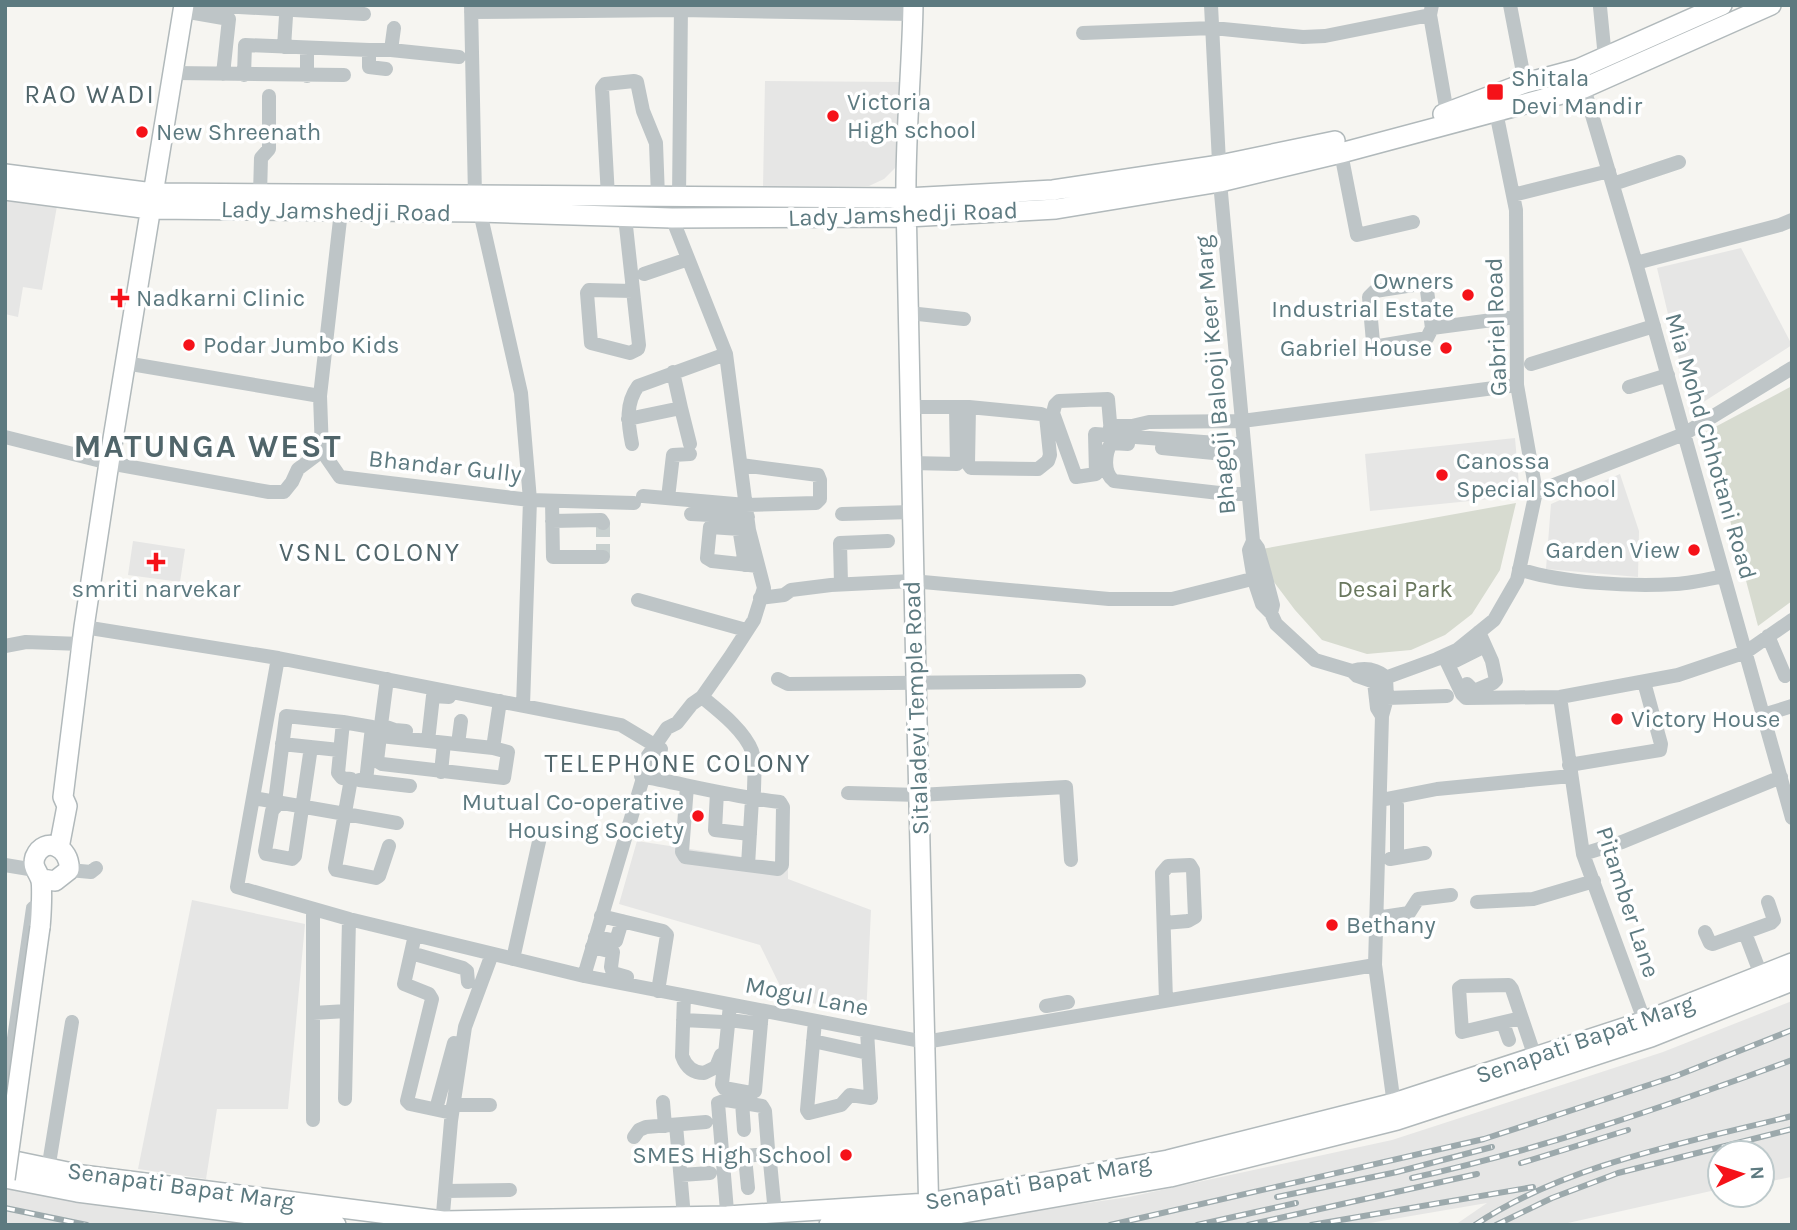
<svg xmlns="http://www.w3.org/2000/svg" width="1797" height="1230" font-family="Karla,sans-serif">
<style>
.built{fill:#e6e6e5}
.green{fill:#d7dbd0}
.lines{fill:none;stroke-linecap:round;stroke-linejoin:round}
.minor-tunnel{stroke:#c8d0cf;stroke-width:14;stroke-dasharray:14 7;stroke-linecap:butt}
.major-casing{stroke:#b1b9bb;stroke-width:22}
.minor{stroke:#bec5c7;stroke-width:14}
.major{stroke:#fff;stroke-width:19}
.rail-casing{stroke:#9ca9ac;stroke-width:6}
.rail{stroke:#fff;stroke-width:3.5;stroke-dasharray:10;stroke-linecap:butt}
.major-bridge-casing{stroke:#b1b9bb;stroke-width:22;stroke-linecap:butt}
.major-bridge{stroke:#fff;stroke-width:19}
.poi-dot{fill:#f51219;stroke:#fff;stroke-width:2.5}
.labels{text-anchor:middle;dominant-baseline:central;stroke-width:7;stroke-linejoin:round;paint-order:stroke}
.poi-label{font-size:24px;fill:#5d7a80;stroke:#fff;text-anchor:start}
.street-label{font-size:24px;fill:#5d7a80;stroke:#fff}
.park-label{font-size:24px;fill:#69775d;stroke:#fff}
.neighbourhood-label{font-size:26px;letter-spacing:2px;fill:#50656a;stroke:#fff}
.district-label{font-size:32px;font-weight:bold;letter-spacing:2px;fill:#50656a;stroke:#fff}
</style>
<rect width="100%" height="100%" fill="#f6f5f1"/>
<!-- built -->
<path class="built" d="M765 81 902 82 901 150 895 168 884 179 869 186 763 187Z
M5 185 59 195 42 290 23 287 18 317 5 314Z
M1741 248 1792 345 1691 410 1657 268Z
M1515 438 1520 496 1370 511 1365 454Z
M1620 474 1639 531 1638 577 1546 569 1551 504Z
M133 541 185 549 180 582 128 575Z
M637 841 788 864V879L871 910 866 1017 785 996 760 945 619 904Z
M192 900 305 924 288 1109H217L206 1179 138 1169Z
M1792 1001 1791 1177 1762 1183V1153H1720V1189L1559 1225H1455L1487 1203 1358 1225H933L1129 1197 1392 1140 1663 1052Z
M5 1185 157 1214 266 1225H5Z"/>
<!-- green -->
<path class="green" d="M1792 386V601L1758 626 1725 501 1700 435Z
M1516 503 1500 570 1472 614 1445 635 1411 650 1367 654 1322 640 1295 610 1268 574 1262 549Z"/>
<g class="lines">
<!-- minor-tunnel -->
<path class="minor-tunnel" d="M603 523V557"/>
<defs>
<path id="major" d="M913 5C912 70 905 135 906 200 911 540 922 879 929 1219
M1443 114 1525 83 1578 69 1722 5
M5 174 153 193 906 198 1053 190 1220 165 1335 141
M5 190 150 209 480 212 672 218 907 217 1056 209 1220 182 1341 153 1584 88 1771 5
M59 848 67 806 63 797 84 627 109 463 184 5
M40 927C41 918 43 884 40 878 37 870 32 867 35 857 44 835 71 847 69 870L55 881 42 879
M5 1159 82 1175 443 1221 727 1216 928 1203 1168 1160 1394 1103 1645 1021 1792 963
M5 1178 77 1192 336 1225
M829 1225 929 1219 1170 1177 1397 1120 1651 1037 1792 981"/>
</defs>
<!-- major casing -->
<use href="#major" class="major-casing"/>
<!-- minor -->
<path class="minor" d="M204 5 364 14
M471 5 475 196
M1211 5 1220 182 1253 541 1249 550 1254 580 1262 604 1271 613 1276 624 1315 660 1352 671 1357 676 1374 682 1377 708 1382 716
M1432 5 1430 15 1447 113
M1510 5 1525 83
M1600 7 1605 58
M183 11 229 19 223 74
M471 12 680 10 913 14
M1083 33 1213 28 1303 37 1325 36 1430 15
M284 47 286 16
M307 48V76
M369 50H391L394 28
M391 50 459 57
M174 73 344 75
M244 75 245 45 369 50V67L386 69
M1581 78 1636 263 1792 818
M1341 153 1357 235 1413 222
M1613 184 1679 162
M260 194 261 158 269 149V96
M1513 195 1609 171
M608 197 602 88 605 84 634 81 637 82 643 111 656 143 658 197
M679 197 681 5
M341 211 320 396 322 451 340 477 530 500 521 393 480 212
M625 217 639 345 638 349 630 353 591 343 587 293 589 290 633 291
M1636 263 1780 225 1792 220
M644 274 688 259
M909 313 964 319
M1432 328 1426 283 1375 291 1369 297 1373 342 1379 346 1427 338 1432 328 1515 317
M125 363 320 396
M1531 364 1654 326
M1629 387 1668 375
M911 407H969L1041 414 1046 416 1050 455 1048 461 1038 469 971 468 968 464 969 407
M681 408 690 444
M628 419 681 408 673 372
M1110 426H1132L1149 422 1242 421 1517 385
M1111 434 1108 399 1059 401 1055 405 1053 413 1076 477 1096 474 1095 434 1244 445
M5 437 109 463 269 492H284L292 482 298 469 322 451
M632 444C628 423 625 404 638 386L726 354
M1128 444 1111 443C1105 454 1103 473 1114 481L1228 494H1248
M1162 448 1245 456
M911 463 957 464 956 408
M1536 492 1684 434 1792 368
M643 496 746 505 816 503 820 499V480L818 475 741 465
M668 498 673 455 690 454
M552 501 553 557H603
M691 514 748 517
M842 514 912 512
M552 521 601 520 603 523
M738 521 745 565
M740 529 710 527 707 558 712 561 758 566
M1253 541 1258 548 1273 605 1271 613
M1519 569C1561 583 1631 587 1676 584 1692 583 1709 579 1724 576
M841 584 840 543 888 541
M760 598 784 595 791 590 831 585 912 581 1109 599H1172L1264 576
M638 600 746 630
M84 627 278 658 621 725 661 749
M1768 636 1785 676
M5 646 26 642 81 644
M1444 656 1462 694 1466 698 1560 697 1678 675 1746 652 1792 620
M278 658 237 887 349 919 584 976 925 1042 1375 965
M1455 661 1485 646
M1352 671C1365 667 1376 669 1386 677
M1386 677 1387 698 1382 716 1375 965 1395 1112
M387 679 381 725 395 730 406 731
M778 679 788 684 1079 681
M1374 682 1437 659 1457 650 1494 620 1517 580 1534 501 1536 492 1517 385 1516 210 1496 112
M1467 684 1474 691 1493 683 1496 680 1492 661 1479 632
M449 697 433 696 428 741 493 748 500 701
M702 697C719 711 744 730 752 751 756 764 754 778 754 791
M1560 697 1583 854 1647 1028
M1387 698 1447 696
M523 706 530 500 634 503
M1763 715 1792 706
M343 722 372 727 366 781
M428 741 380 736 377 761 382 764 504 778 508 752 493 748
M282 744 339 750
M458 744 461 721
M1569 765 1660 750 1661 744 1644 682
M441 772 444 743
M641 776C688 785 733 797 780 802L783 807 782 865 778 869 685 857 682 852 687 786
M359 780 410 786
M717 792 715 830 750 834
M848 793 919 795 1066 787 1071 860
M253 798 397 823
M1381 800 1437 789 1571 776
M275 802 286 716 343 722 338 773 342 778 351 779 335 868 336 870 376 878 379 876 389 846
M279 803 272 811 265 851 266 854 292 859 295 856 311 747
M1397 805V857
M1583 854 1622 842 1781 777
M1390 859 1425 853
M5 865 35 870
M748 865 752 799
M69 870 91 872 96 868
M1477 902 1533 899 1594 881
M313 909V1120
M601 916 663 931 667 935 658 991
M1376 918 1409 913 1418 899 1451 895
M1164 923 1188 921 1195 917 1193 870 1190 865 1168 866 1162 873 1166 1001
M1705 932 1710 943 1713 944 1771 923 1774 920 1768 902
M1745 933 1761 975
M415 935 404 984 429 994 432 999 407 1101 410 1104 452 1113
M595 937 616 941 622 921
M592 947 613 952 611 967 613 973 627 977
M411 953 463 968 467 971 468 982
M513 959 540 837
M584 976 646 768 645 760 667 728 677 723 692 704 702 697 730 657 754 620 764 588 749 530 726 354 672 218
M684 996 682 1056C686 1067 693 1073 704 1073L716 1067 721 1055
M730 1005 722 1084 724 1088 751 1093 755 1091 762 1011
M1046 1006 1068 1002
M313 1013 347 1011
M1521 1018 1462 1032 1459 988 1462 986 1509 985 1512 989 1535 1057
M683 1020 723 1022
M729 1020 761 1024
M815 1021 807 1110 809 1113 841 1105 850 1095 871 1098 867 1031
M1503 1023 1509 1040
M813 1041 868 1053
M345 1099 349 919
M5 1100 33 908
M663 1102 665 1126
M742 1102 744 1130
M453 1105H490
M436 1109 454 1043
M676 1125 684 1217
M634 1137 639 1130 646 1127 706 1122
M764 1155 770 1162 775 1213
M745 1157 748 1188
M722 1158 766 1154 768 1149 765 1111 762 1106 726 1100 718 1103 728 1223
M681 1175 710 1173
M47 1176 72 1022
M446 1191 510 1190
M442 1225 451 1121 465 1027 492 954"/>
<!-- major -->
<use href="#major" class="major"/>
<defs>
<path id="rail" d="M1521 1163 1628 1130
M1412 1178C1543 1149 1667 1106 1792 1060
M1277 1197 1397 1172 1492 1147
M5 1208 87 1225
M1110 1225 1484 1139 1676 1076 1792 1030
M1197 1225 1296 1203
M1248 1225 1477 1174
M1311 1225 1533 1187
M1475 1225C1564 1165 1689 1142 1792 1116
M1496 1225 1552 1198 1618 1173 1792 1129"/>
</defs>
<!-- rail casing -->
<use href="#rail" class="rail-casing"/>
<!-- rail -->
<use href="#rail" class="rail"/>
<defs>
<path id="major-bridge" d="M5 1179 40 927"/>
</defs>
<!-- major-bridge casing -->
<use href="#major-bridge" class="major-bridge-casing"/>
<!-- major-bridge -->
<use href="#major-bridge" class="major-bridge"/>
</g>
<!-- markers -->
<g class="poi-dot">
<rect x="1486" y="83" width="18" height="18" rx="3.5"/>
<circle cx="833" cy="116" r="7"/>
<circle cx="142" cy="132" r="7"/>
<circle cx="1468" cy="295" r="7"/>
<path d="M116.5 287.5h7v7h7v7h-7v7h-7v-7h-7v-7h7z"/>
<circle cx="189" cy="345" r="7"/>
<circle cx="1446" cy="348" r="7"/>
<circle cx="1442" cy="475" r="7"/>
<circle cx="1694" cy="550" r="7"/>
<path d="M152.5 551.5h7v7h7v7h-7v7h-7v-7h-7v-7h7z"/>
<circle cx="1617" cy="719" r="7"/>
<circle cx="698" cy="816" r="7"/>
<circle cx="1332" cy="925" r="7"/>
<circle cx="846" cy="1155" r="7"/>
</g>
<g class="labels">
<!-- poi labels -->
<g class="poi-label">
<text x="1511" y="78">Shitala<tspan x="1511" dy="28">Devi Mandir</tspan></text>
<text x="847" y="102">Victoria<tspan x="847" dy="28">High school</tspan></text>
<text x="156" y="132">New Shreenath</text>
<text x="1454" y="281" text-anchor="end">Owners<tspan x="1454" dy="28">Industrial Estate</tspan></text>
<text x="136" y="298">Nadkarni Clinic</text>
<text x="203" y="345">Podar Jumbo Kids</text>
<text x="1432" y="348" text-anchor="end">Gabriel House</text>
<text x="1456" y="461">Canossa<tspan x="1456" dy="28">Special School</tspan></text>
<text x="1680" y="550" text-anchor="end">Garden View</text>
<text x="156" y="589" text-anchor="middle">smriti narvekar</text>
<text x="1631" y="719">Victory House</text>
<text x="684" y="802" text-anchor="end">Mutual Co-operative<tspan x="684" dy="28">Housing Society</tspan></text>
<text x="1346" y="925">Bethany</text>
<text x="832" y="1155" text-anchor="end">SMES High School</text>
</g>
<!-- street labels -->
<g class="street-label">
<text transform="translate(336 211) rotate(1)">Lady Jamshedji Road</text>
<text transform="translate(903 214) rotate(-2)">Lady Jamshedji Road</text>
<text transform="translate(1496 327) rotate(-92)">Gabriel Road</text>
<text transform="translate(1215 375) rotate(-95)">Bhagoji Balooji Keer Marg</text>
<text transform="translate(1711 446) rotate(74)">Mia Mohd Chhotani Road</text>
<text transform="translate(445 466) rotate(6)">Bhandar Gully</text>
<text transform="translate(916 708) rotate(-92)">Sitaladevi Temple Road</text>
<text transform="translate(1628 902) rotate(72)">Pitamber Lane</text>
<text transform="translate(807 996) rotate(11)">Mogul Lane</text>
<text transform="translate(1585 1039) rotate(-19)">Senapati Bapat Marg</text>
<text transform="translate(1038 1182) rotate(-10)">Senapati Bapat Marg</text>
<text transform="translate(181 1186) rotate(8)">Senapati Bapat Marg</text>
</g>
<!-- park labels -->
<g class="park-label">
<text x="1395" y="589">Desai Park</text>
</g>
<!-- neighbourhood labels -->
<g class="neighbourhood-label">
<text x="90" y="94">RAO WADI</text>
<text x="370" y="552">VSNL COLONY</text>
<text x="678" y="763">TELEPHONE COLONY</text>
</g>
<!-- district labels -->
<g class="district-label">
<text x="208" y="446">MATUNGA WEST</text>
</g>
</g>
<!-- border -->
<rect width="1797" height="1230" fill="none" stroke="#5d7a80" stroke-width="14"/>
<!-- north arrow -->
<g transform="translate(1741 1174) rotate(86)"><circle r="33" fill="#ffffff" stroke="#becacc" stroke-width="2"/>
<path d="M0-5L12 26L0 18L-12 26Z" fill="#f51219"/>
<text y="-10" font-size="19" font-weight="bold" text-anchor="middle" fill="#5d7a80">N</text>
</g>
</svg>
